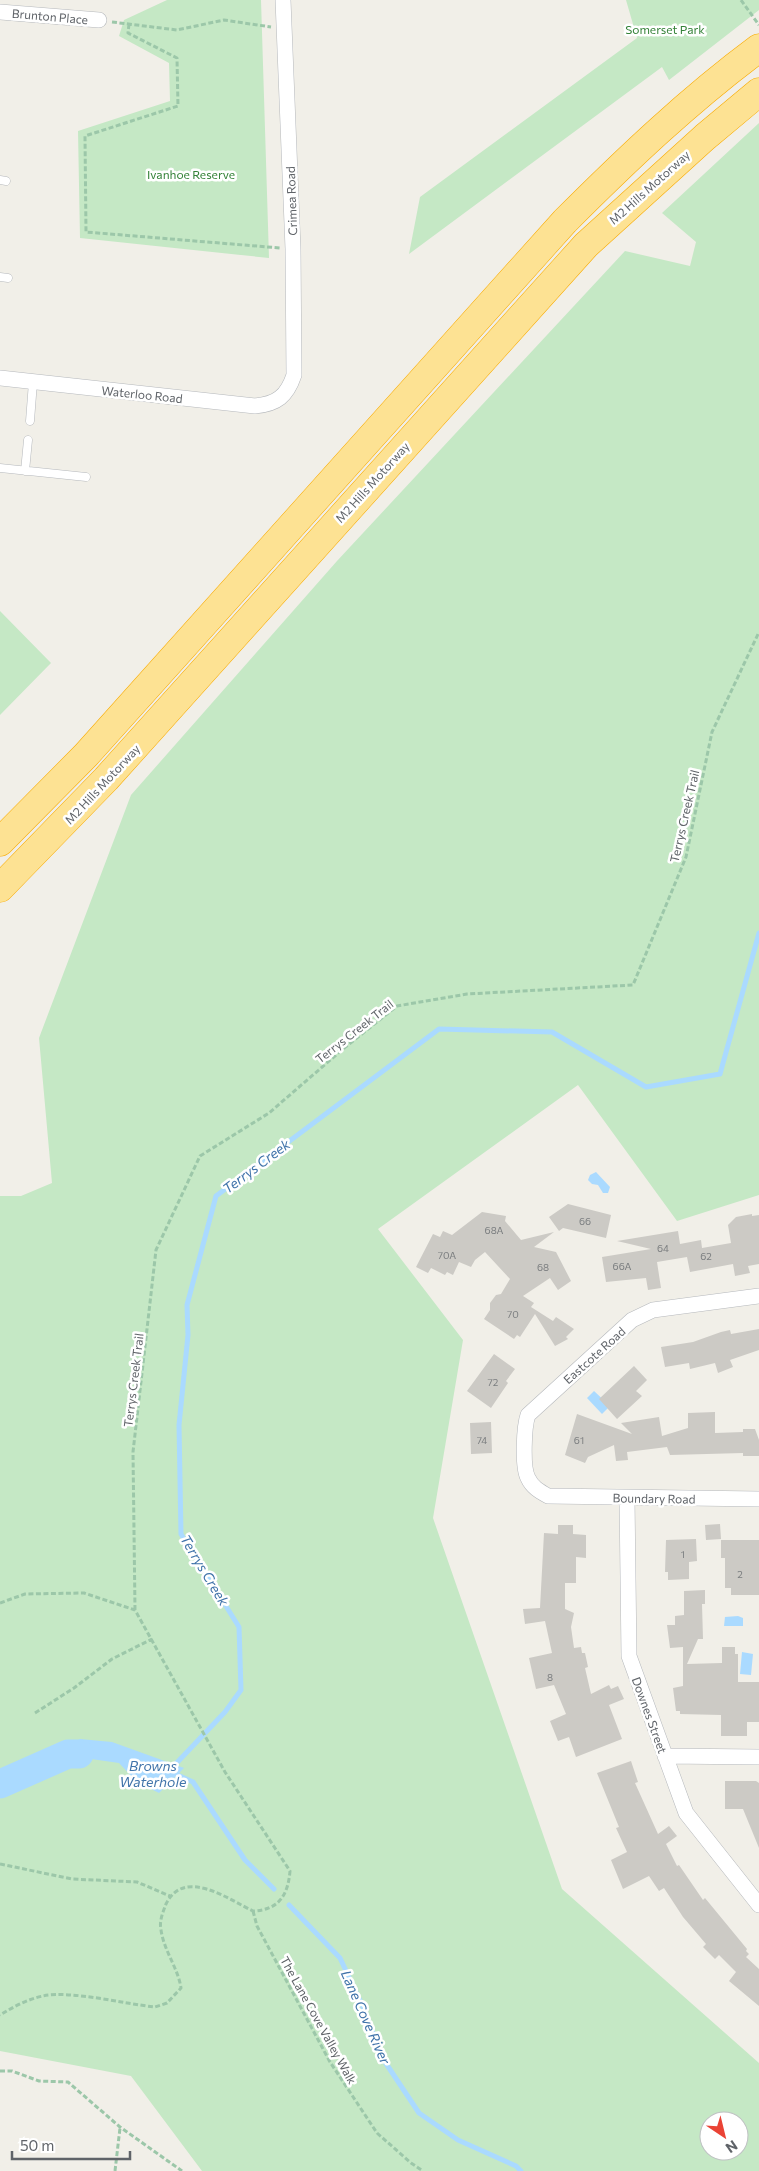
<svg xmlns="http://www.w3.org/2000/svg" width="759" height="2171" font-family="Commissioner,sans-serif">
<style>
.green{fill:#c5e8c5;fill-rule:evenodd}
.water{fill:#aadaff}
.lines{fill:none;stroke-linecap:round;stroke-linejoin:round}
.stream{stroke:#aadaff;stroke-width:5}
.river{stroke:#aadaff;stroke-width:29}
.building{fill:#cccac5}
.lane-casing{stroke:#b5b8bc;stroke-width:9}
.street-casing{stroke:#b5b8bc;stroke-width:16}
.highway-casing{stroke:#f9ab00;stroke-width:29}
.path{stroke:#9cc7a9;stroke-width:3;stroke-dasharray:5 2.5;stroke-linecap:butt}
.lane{stroke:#fff;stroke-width:8}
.street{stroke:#fff;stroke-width:15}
.highway{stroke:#fde293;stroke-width:28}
.labels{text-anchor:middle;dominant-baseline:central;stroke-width:5;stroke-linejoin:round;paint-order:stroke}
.number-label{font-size:10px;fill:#7a7d7f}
.street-label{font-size:12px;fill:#5f6368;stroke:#fff}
.park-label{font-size:12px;fill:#348238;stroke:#fff}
.water-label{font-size:14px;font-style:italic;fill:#4174aa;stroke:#fff}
</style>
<rect width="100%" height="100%" fill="#f1efe8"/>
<!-- green -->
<path class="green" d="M167 0H261L269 258 80 238 78 131 170 101 169 63 119 36 124 20Z
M626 0H759V10L669 80 662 67 409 254 420 197 637 38Z
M759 123V1195L677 1221 578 1085 378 1229 463 1340 433 1518 562 1889 759 2063V2171H202L131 2076 0 2051V1196H21L52 1183 39 1038 131 795 337 561 625 251 690 266 696 242 662 213ZM709 2121H739V2151H709Z
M0 611 51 663 0 715Z"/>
<!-- water -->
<path class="water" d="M596 1172 610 1187 608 1193H603L598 1185 592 1184 588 1180 590 1175Z
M594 1391 610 1406 602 1414 587 1398Z
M738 1616 743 1618V1626H724L725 1617Z
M742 1652 753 1654 751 1675 740 1674Z
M80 1739 112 1742 184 1768 159 1793 137 1782 119 1763 84 1758 32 1774 54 1754Z"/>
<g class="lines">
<!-- stream -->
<path class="stream" d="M274 1889 245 1860 193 1782 169 1771 225 1712 241 1690 239 1627 181 1534 179 1425 188 1335 187 1305 216 1196 439 1029 552 1032 646 1087 720 1074 759 933
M289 1905 340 1958 363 2007 383 2059 419 2113 458 2140 516 2166 521 2171"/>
<!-- river -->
<path class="river" d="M0 1784 68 1754H79"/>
</g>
<!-- building -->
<path class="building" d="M568 1204 611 1215 606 1238 563 1228 559 1231 549 1217Z
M482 1212 506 1216 505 1221 521 1240 554 1232 534 1247 556 1252 571 1281 558 1290 550 1278 523 1296 534 1303 531 1307 553 1321 556 1317 574 1329 566 1337 568 1339 555 1346 535 1314 520 1337 517 1335 514 1339 484 1319 490 1310V1303L496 1295 501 1294 510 1279 485 1252 475 1260 471 1267 459 1262 453 1275 447 1272 445 1275 431 1268 428 1273 416 1267 433 1234 440 1237 443 1231 452 1235Z
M752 1214V1216L759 1215V1264L748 1266 750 1273 735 1276 733 1264 690 1272 687 1257 657 1262 661 1288 648 1290 646 1278 606 1282 602 1257 651 1249 617 1241 678 1231 680 1244 701 1240 702 1248 731 1243 728 1225 736 1217Z
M759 1329V1350L730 1360 733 1367 718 1373 715 1363 690 1369 689 1363 665 1367 661 1347 693 1342 721 1332 730 1330 731 1334Z
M494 1354 515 1369 506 1381 508 1383 491 1408 467 1391Z
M634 1366 647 1380 636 1391 642 1396 617 1419 599 1399Z
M715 1412V1433L743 1432V1429H755L759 1440V1456H743V1453L670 1455 667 1447 627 1452 628 1460 616 1461 614 1445 588 1457 585 1463 565 1455 577 1414 632 1434 621 1423 659 1417 662 1436 688 1428V1413Z
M491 1422 492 1453 471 1454 470 1423Z
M720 1524 721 1539 706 1540 705 1525Z
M558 1525H573V1534L586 1535V1558L576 1557V1583H565V1609L574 1613 571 1627 574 1648 581 1647 582 1653H585L588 1667 585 1668 591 1694 609 1685 611 1689 618 1686 624 1699 609 1705 622 1739 576 1757 569 1737 558 1741 550 1721 566 1714 554 1685 536 1689 529 1658 552 1653 545 1621 525 1624 523 1609 540 1608 544 1533 558 1534Z
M696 1539 697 1561 689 1562V1579L668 1580V1572H665L666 1540Z
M721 1540H759V1595H731V1588H725V1558H721Z
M705 1590V1604H702L703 1639H698L687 1664 722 1663V1647H735V1654H738V1682H759V1722H747V1736H721V1715L680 1714V1711H676L673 1688 683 1686V1647L670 1648 667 1625H675V1616L684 1615V1591Z
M631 1761 638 1782 635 1783 658 1834 669 1826 677 1836 666 1844 677 1866 679 1865 703 1900 705 1898 747 1949 746 1951 749 1954 746 1957 759 1969V2006L729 1981 736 1972 719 1955 715 1959 703 1947 706 1944 683 1917 664 1888 659 1891 649 1876 623 1889 611 1860 627 1852 616 1828 619 1827 597 1773Z
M725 1781H756L759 1783V1848L743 1809H725Z"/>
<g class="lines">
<defs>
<path id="lane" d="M0 180 6 181
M0 277 8 278
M30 421 33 382
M0 468 86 477
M25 471 28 440"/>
<path id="street" d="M0 12 99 20
M0 378 255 406C277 404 287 396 294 375L293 249 283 0
M759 1296 653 1310 632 1320 528 1415C524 1426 522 1467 528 1478 532 1487 539 1491 548 1496L759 1499
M627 1498 629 1656 686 1813 759 1905
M665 1756 759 1757"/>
<path id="highway" d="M0 842 86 755 565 221C627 159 689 100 759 48
M0 888 106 779 586 245 705 137 759 92"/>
</defs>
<!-- lane casing -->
<use href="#lane" class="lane-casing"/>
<!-- street casing -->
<use href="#street" class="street-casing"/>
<!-- highway casing -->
<use href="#highway" class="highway-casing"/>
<!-- path -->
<path class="path" d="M741 0 759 25
M112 22 177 30 224 20 271 27
M129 24 128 33 177 58 178 106 85 136 86 232 280 248
M0 1603 25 1594 84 1593 135 1610 225 1772 290 1871C288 1895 279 1910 253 1911 228 1899 184 1867 166 1904 163 1912 159 1921 161 1930 164 1951 178 1968 181 1988L167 2003 155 2007C125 2004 70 1990 43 1996 28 1999 13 2007 0 2015
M135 1610 133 1452 156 1250 200 1156 269 1113 343 1049 397 1006 467 994 633 985 686 857 712 732 759 632
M35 1713 74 1688 112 1659 152 1639
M0 1864 72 1879 137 1882 170 1896
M253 1911 257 1926 330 2062 377 2133 411 2163 423 2171
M0 2071H12L39 2081 68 2082 120 2127 182 2171
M115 2171 120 2128"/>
<!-- lane -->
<use href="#lane" class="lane"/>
<!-- street -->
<use href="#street" class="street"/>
<!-- highway -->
<use href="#highway" class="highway"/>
</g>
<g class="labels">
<!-- number labels -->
<g class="number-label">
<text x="585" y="1221">66</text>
<text x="494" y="1230">68A</text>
<text x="663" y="1248">64</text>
<text x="447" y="1255">70A</text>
<text x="706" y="1256">62</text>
<text x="622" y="1266">66A</text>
<text x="543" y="1267">68</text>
<text x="513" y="1314">70</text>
<text x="493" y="1382">72</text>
<text x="482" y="1440">74</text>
<text x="579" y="1440">61</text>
<text x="683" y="1554">1</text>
<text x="740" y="1574">2</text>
<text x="550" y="1677">8</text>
</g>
<!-- street labels -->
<g class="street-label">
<text transform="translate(50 16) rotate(5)">Brunton Place</text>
<text transform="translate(649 187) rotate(-42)">M2 Hills Motorway</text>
<text transform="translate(291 201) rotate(-92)">Crimea Road</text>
<text transform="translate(142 394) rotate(6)">Waterloo Road</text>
<text transform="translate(372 482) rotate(-48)">M2 Hills Motorway</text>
<text transform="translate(102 784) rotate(-47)">M2 Hills Motorway</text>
<text transform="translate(684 816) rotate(-77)">Terrys Creek Trail</text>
<text transform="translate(354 1031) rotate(-38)">Terrys Creek Trail</text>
<text transform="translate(594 1355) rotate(-42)">Eastcote Road</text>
<text transform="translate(133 1380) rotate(-83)">Terrys Creek Trail</text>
<text transform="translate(654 1498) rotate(1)">Boundary Road</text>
<text transform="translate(650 1715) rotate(70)">Downes Street</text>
<text transform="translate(319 2020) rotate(61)">The Lane Cove Valley Walk</text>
</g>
<!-- park labels -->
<g class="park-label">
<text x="665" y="29">Somerset Park</text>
<text x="191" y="174">Ivanhoe Reserve</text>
</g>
<!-- water labels -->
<g class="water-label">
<text transform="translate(256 1166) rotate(-37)">Terrys Creek</text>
<text transform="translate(205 1570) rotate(59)">Terrys Creek</text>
<text x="153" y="1765">Browns<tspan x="153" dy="16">Waterhole</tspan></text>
<text transform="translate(366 2017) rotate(66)">Lane Cove River</text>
</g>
</g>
<!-- north arrow -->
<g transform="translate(724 2136) rotate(145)"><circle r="24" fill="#ffffff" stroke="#bfc1c3"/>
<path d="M0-4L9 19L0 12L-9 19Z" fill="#ea4335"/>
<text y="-8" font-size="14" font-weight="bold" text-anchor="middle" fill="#5f6368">N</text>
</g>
<!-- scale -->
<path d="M12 2151v8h118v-8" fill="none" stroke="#5f6368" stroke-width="2.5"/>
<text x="20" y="2151" font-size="15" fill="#5f6368" stroke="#ffffff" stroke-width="4" paint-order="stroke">50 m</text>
</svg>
